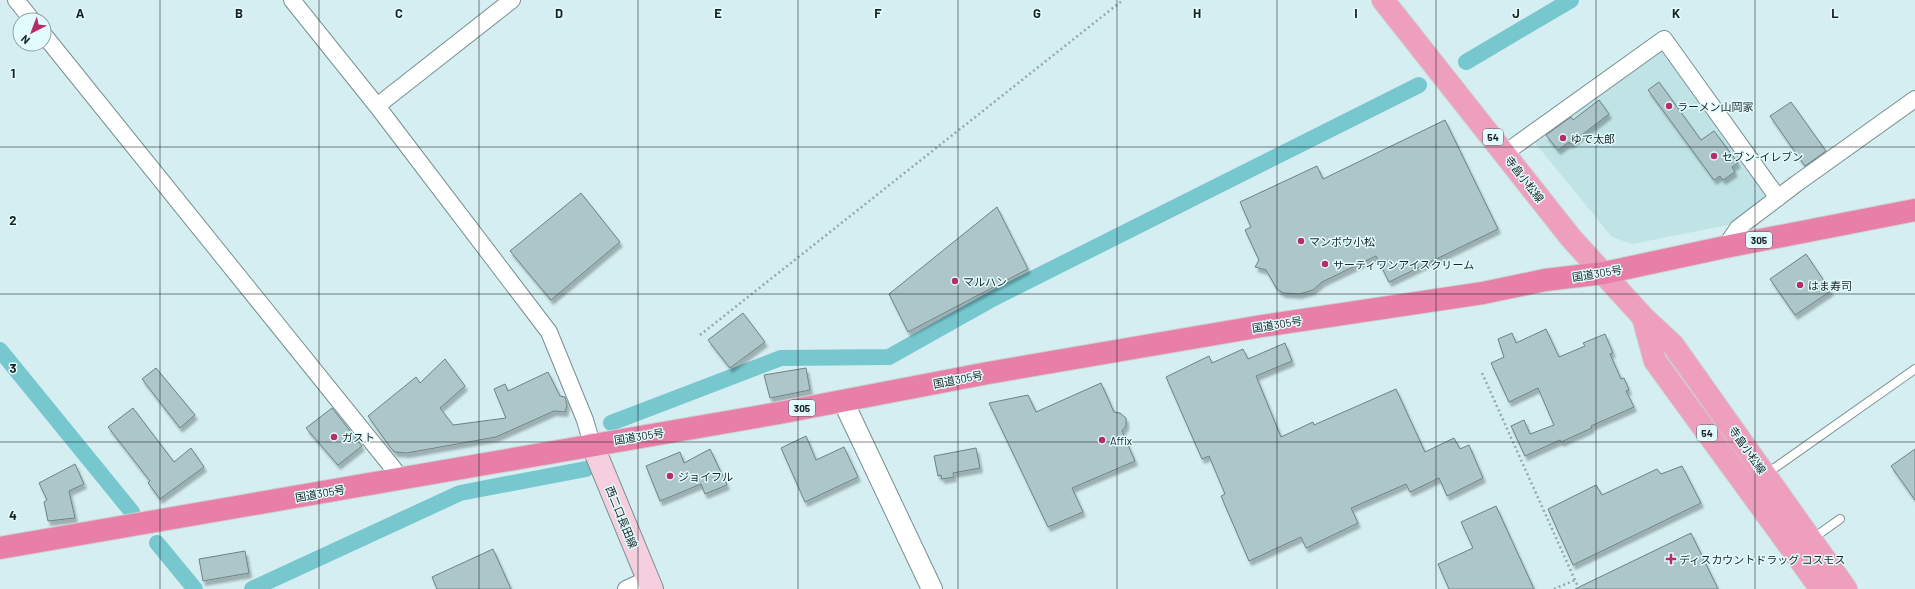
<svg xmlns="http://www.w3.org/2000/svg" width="1915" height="589" font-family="Barlow,'Noto Sans JP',sans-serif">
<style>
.built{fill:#c0e3e6}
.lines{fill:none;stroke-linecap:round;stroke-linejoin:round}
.canal{stroke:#77c7cf;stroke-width:16}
.building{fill:#adc6c9;stroke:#6c8386;filter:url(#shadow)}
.service-casing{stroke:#778f91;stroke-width:10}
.minor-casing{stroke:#778f91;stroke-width:18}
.tertiary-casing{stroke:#778f91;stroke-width:22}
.secondary-casing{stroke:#778f91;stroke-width:24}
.primary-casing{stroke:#cdcfcf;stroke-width:24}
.trunk-casing{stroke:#cdcfcf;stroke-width:24}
.path{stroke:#95a8ab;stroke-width:2.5;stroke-dasharray:2 3;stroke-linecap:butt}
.service{stroke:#fff;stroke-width:8}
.minor{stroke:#fff;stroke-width:16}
.tertiary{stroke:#fff;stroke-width:20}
.secondary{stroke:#f6cfdf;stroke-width:22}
.primary{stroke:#ee9fbe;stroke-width:22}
.trunk{stroke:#e87fa8;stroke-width:22}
.grid{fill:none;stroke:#1a2324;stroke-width:1;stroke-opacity:0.55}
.poi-dot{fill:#b72d6b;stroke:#e2fcfe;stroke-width:1.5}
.labels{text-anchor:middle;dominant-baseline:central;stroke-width:3;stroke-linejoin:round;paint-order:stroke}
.shield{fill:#e2fcfe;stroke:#566465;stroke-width:1}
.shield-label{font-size:10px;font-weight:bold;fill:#1a2324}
.poi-label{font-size:11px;fill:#1a2324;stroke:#e2fcfe;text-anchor:start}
.street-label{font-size:11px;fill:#1a2324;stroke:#e2fcfe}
.grid-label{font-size:13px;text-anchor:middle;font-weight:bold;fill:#1a2324;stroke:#e2fcfe;stroke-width:3;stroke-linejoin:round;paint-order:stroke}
</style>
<defs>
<filter id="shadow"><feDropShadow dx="2.5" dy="4.5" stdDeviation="1" flood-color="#0004"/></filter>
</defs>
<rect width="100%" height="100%" fill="#d5eef1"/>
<!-- built -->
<path class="built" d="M1657 51 1668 52 1770 196 1733 224 1632 244 1612 237 1532 139Z"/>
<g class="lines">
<!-- canal -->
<path class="canal" d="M1466 62 1571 0
M0 350 132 512
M611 423 781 358 889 357 994 298 1419 85
M157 543 195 589
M252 589 460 493 586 469"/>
</g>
<!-- building -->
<path class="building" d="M1659 82 1701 140 1714 131 1738 163 1732 167 1735 172 1723 180 1720 176 1714 180 1648 90Z
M1599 100 1609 114 1570 144 1569 142 1558 150 1546 135 1571 117 1573 120Z
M1791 102 1826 151 1805 166 1770 116Z
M1445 120 1498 229 1389 282 1376 256 1322 282 1313 290 1300 294 1283 293 1277 289 1266 270 1255 267 1259 260 1245 230 1251 227 1240 202 1317 166 1323 179Z
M581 193 620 242 551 300 510 251Z
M997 207 1028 269 908 332 889 294Z
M1806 254 1831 291 1795 315 1770 279Z
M743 313 765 342 730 368 708 340Z
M1546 329 1559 357 1585 346 1583 343 1605 334 1613 353 1610 354 1621 379 1624 378 1629 390 1626 391 1634 407 1591 426 1592 428 1561 442 1560 440 1525 456 1511 426 1524 420 1530 434 1554 425 1538 388 1509 402 1491 363 1504 357 1498 339 1512 333 1516 343Z
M1285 343 1292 361 1256 376 1281 437 1313 422 1314 425 1396 389 1425 452 1454 438 1460 449 1469 445 1483 478 1447 496 1439 478 1410 492 1406 484 1351 508 1358 523 1306 548 1301 537 1249 561 1221 496 1225 494 1209 456 1202 459 1166 377 1209 356 1212 363 1243 349 1248 359Z
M445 359 465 386 440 408 453 425 506 418 494 389 505 384 508 391 548 372 560 396 565 397 567 405 565 412 554 411 496 437 407 453 395 452 390 447 368 416 416 377 420 383Z
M156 368 195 415 180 428 142 379Z
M806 368 810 390 770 398 764 375Z
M1101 383 1114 412 1120 413 1126 418V426L1122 431 1135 461 1072 488 1083 512 1048 527 989 403 1028 395 1036 412Z
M133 408 174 462 191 448 204 467 160 499 148 483 150 481 108 427Z
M332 408 362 446 338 465 306 428Z
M806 436 816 460 844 447 858 477 805 502 781 448Z
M976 448 980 468 953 473 954 477 942 479 941 475 938 476 934 456Z
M710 449 727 485 705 494 701 484 660 501 646 466 680 452 684 463Z
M1915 449V500L1891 466Z
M75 464 84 484 69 491 75 518 48 521 44 502 47 500 39 483Z
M1682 466 1701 503 1573 565 1548 509 1596 485 1602 495 1657 469 1661 474Z
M1496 506 1534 589H1449L1438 564 1473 548 1461 522Z
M1691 533 1718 589H1575Z
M493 549 511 589H437L432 577Z
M245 551 249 573 203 581 199 559Z"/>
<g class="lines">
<defs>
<path id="service" d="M1766 474 1915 369
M1812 539 1840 519"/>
<path id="minor" d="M16 0 32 20
M292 0 377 106 549 332 585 420 592 444
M44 35 401 478
M377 106 512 0
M1505 153 1664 39 1778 198
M1725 247 1738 228 1796 184 1915 99
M626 589 648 579"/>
<path id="tertiary" d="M843 401 932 589"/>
<path id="secondary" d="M592 444 652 589"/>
<path id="primary" d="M1383 0 1571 238 1643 317 1655 361 1821 589
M1643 317 1673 345 1846 589"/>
<path id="trunk" d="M0 548 779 413 988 373 1262 326 1483 293 1545 280 1604 273 1725 247 1915 210"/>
</defs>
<!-- service casing -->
<use href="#service" class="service-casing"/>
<!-- minor casing -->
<use href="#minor" class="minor-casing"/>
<!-- tertiary casing -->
<use href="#tertiary" class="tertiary-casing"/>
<!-- secondary casing -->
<use href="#secondary" class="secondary-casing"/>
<!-- primary casing -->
<use href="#primary" class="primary-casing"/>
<!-- trunk casing -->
<use href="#trunk" class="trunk-casing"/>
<!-- path -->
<path class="path" d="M700 335 1123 0
M1482 373 1579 589
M1554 589 1575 580"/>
<!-- service -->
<use href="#service" class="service"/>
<!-- minor -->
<use href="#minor" class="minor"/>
<!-- tertiary -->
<use href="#tertiary" class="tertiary"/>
<!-- secondary -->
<use href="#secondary" class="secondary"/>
<!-- primary -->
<use href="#primary" class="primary"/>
<!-- trunk -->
<use href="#trunk" class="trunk"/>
</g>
<!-- grid -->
<path class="grid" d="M160 0V589M319 0V589M479 0V589M638 0V589M798 0V589M958 0V589M1117 0V589M1277 0V589M1436 0V589M1596 0V589M1755 0V589M0 147H1915M0 294H1915M0 442H1915"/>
<!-- markers -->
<g class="poi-dot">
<circle cx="1669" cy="106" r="4"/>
<circle cx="1563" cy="138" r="4"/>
<circle cx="1714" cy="156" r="4"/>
<circle cx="1301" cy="241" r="4"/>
<circle cx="1325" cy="264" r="4"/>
<circle cx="955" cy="281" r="4"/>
<circle cx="1800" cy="285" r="4"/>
<circle cx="334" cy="437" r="4"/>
<circle cx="1102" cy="440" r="4"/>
<circle cx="670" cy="476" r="4"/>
<path d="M1669 553h4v4h4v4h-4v4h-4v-4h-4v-4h4z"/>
</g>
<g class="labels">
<!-- shield labels -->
<g class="shield">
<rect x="1483" y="129" width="20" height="16" rx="3"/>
<rect x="1746" y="232" width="26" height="16" rx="3"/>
<rect x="789" y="400" width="26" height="16" rx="3"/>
<rect x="1697" y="425" width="20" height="16" rx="3"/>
</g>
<g class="shield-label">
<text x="1493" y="137">54</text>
<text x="1759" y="240">305</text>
<text x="802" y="408">305</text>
<text x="1707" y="433">54</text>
</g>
<!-- poi labels -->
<g class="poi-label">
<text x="1677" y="106">ラーメン山岡家</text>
<text x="1571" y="138">ゆで太郎</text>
<text x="1722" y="156">セブン-イレブン</text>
<text x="1309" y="241">マンボウ小松</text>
<text x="1333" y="264">サーティワンアイスクリーム</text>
<text x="963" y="281">マルハン</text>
<text x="1808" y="285">はま寿司</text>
<text x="342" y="437">ガスト</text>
<text x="1110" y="440">Affix</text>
<text x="678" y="476">ジョイフル</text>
<text x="1679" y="559">ディスカウントドラッグ コスモス</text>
</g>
<!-- street labels -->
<g class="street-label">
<text transform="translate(1525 179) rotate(52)">寺畠小松線</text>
<text transform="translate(1597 273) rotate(-9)">国道305号</text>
<text transform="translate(1277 324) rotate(-9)">国道305号</text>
<text transform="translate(958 379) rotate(-11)">国道305号</text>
<text transform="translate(639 436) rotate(-9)">国道305号</text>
<text transform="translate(1748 450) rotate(55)">寺畠小松線</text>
<text transform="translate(320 493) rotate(-10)">国道305号</text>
<text transform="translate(622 517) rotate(68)">西二口長田線</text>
</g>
</g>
<g class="grid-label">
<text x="80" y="18">A</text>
<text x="239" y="18">B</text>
<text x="399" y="18">C</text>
<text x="559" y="18">D</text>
<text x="718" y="18">E</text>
<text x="878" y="18">F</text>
<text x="1037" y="18">G</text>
<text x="1197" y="18">H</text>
<text x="1356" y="18">I</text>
<text x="1516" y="18">J</text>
<text x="1676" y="18">K</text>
<text x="1835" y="18">L</text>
<text x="13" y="78">1</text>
<text x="13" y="225">2</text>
<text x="13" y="373">3</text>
<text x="13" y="520">4</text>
</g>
<!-- north arrow -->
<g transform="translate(32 32) rotate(222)"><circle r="19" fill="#e2fcfe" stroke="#92a5a7"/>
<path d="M0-3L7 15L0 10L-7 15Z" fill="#b72d6b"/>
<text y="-6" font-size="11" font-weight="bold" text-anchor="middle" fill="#1a2324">N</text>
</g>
</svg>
